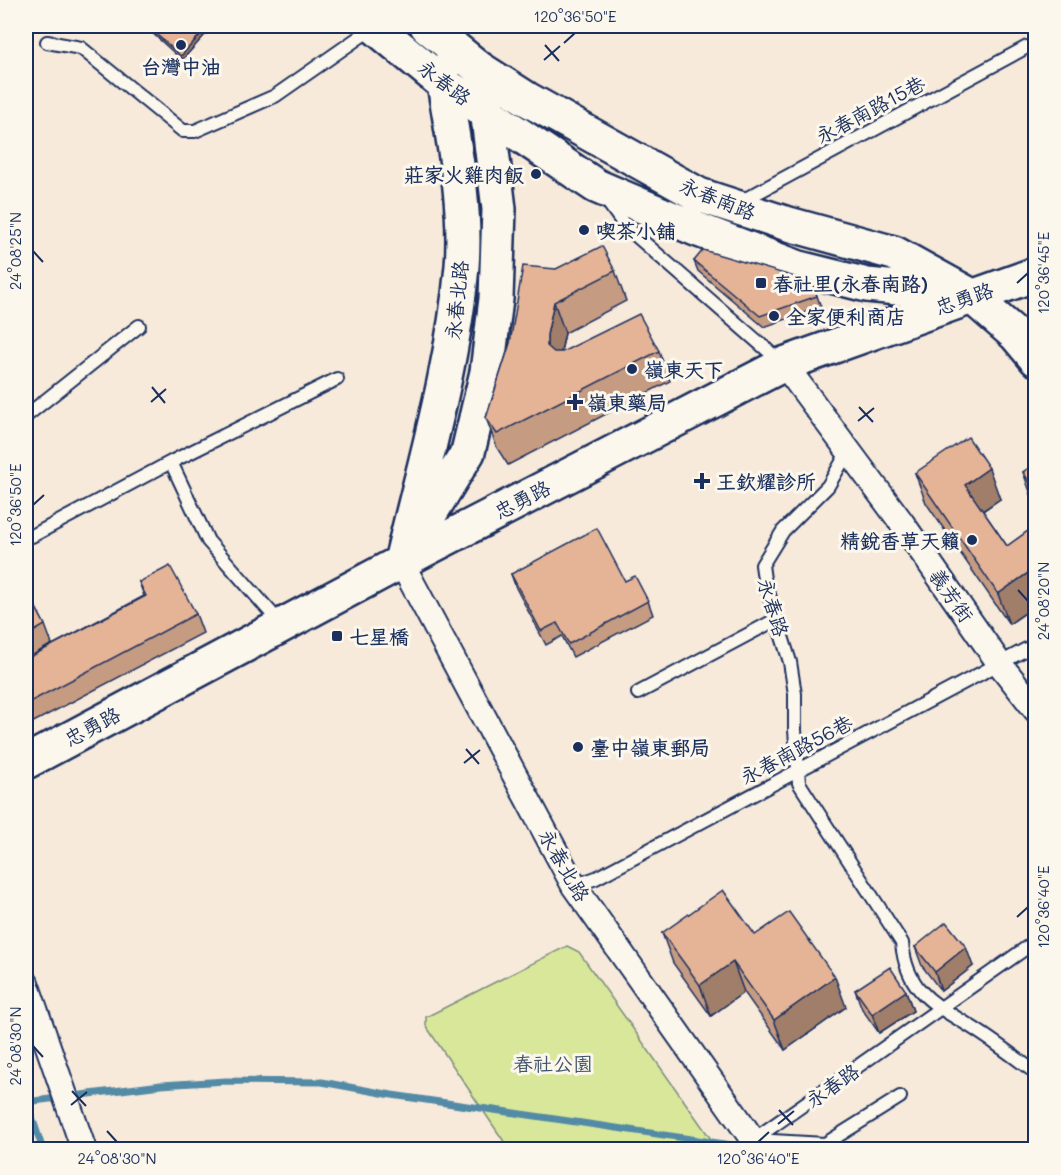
<svg xmlns="http://www.w3.org/2000/svg" width="1061" height="1175" font-family="Mali,'LXGW WenKai TC',sans-serif">
<style>
.green{fill:#d8e79a;stroke:#7a8b7c;stroke-width:1.5}
.lines{fill:none;stroke-linecap:round;stroke-linejoin:round}
.stream{stroke:#538aa5;stroke-width:7}
.lane-casing{stroke:#1b2f5e;stroke-width:16}
.street-casing{stroke:#1b2f5e;stroke-width:28}
.secondary-casing{stroke:#1b2f5e;stroke-width:38}
.lane{stroke:#fbf7ec;stroke-width:12}
.street{stroke:#fbf7ec;stroke-width:24}
.secondary{stroke:#fbf7ec;stroke-width:33}
.wall{fill:#c59b82;stroke:#1b2f5e;stroke-width:1.5}
.shaded-wall{fill:#a07e6a;stroke:#1b2f5e;stroke-width:1.5}
.building{fill:#e5b497;stroke:#1b2f5e;stroke-width:1.5}
.ticks{fill:none;stroke:#1b2f5e;stroke-width:2}
.poi-dot{fill:#1b2f5e;stroke:#fbf7ec;stroke-width:2}
.labels{text-anchor:middle;dominant-baseline:central;stroke-width:6;stroke-linejoin:round;paint-order:stroke}
.poi-label{font-size:20px;font-weight:bold;fill:#1b2f5e;stroke:#fbf7ec;text-anchor:start}
.street-label{font-size:20px;fill:#1b2f5e;stroke:#fbf7ec}
.park-label{font-size:20px;fill:#41546a;stroke:#fbf7ec}
.neatline{fill:none;stroke:#1b2f5e;stroke-width:2}
.ticks-label{font-size:15px;text-anchor:middle;fill:#1b2f5e}
</style>
<rect width="100%" height="100%" fill="#f7eadb"/>
<filter id="ink" filterUnits="userSpaceOnUse"><feTurbulence type="fractalNoise" baseFrequency=".0167" numOctaves="2"/><feDisplacementMap in="SourceGraphic" scale="12" xChannelSelector="R" yChannelSelector="G"/><feConvolveMatrix kernelMatrix="1 2 1 2 8 2 1 2 1" color-interpolation-filters="sRGB"/></filter>
<g filter="url(#ink)">
<!-- green -->
<path class="green" d="M567 946 579 952 718 1149H509L426 1026V1017Z"/>
<g class="lines">
<!-- stream -->
<path class="stream" d="M26 1099 43 1150
M26 1102 161 1085 226 1081 322 1082 392 1095 752 1148"/>
<defs>
<path id="lane" d="M47 42 81 48 183 131H195L275 96 374 27
M607 201 625 226 781 362
M740 202 1027 47
M26 416 139 326
M849 450 828 486 783 531 762 565 764 579 790 662 795 694V730L799 783 902 943C907 997 940 1006 979 1032 999 1045 1017 1059 1036 1073
M171 462 208 541 281 624
M32 536 171 462 337 379
M638 693 777 619
M574 886 596 878 1036 644
M753 1140 1036 941
M754 1140 825 1144 900 1097"/>
<path id="street" d="M784 364 902 523 999 663 1036 710
M401 562 574 886 760 1150
M26 983 84 1150"/>
<path id="secondary" d="M374 26 444 84 596 186 696 229 799 268 867 285 957 294
M427 26 480 69 527 99 699 195 785 223 894 253 970 295 1016 335 1036 359
M417 535 468 452 487 372 496 299 499 209 486 101
M401 562C424 464 453 367 462 266 467 202 452 135 442 71
M26 762 401 562 784 364 1036 274"/>
</defs>
<!-- lane casing -->
<use href="#lane" class="lane-casing"/>
<!-- street casing -->
<use href="#street" class="street-casing"/>
<!-- secondary casing -->
<use href="#secondary" class="secondary-casing"/>
<!-- lane -->
<use href="#lane" class="lane"/>
<!-- street -->
<use href="#street" class="street"/>
<!-- secondary -->
<use href="#secondary" class="secondary"/>
</g>
<!-- wall -->
<path class="wall" d="M149 26H213L182 60 149 30 148 27Z
M694 261 812 282 821 307 764 327 698 271Z
M556 269 615 271 626 301 565 333 561 352 659 351 670 381 508 465 497 448 486 418 510 343Z
M1035 464V506L1034 503 1023 472Z
M915 473 1000 499 983 511 1007 546 1035 526V606L1009 624 926 503Z
M511 574 625 581 648 601 653 615 573 657 562 636 546 645 516 588Z
M139 582 196 614 203 633 26 726V659L144 596Z
M26 589 45 625 52 644 26 659Z
M662 933 755 935 846 1007 785 1050 744 992 711 1016 673 963Z
M915 947 973 966 941 991 922 966Z
M855 990 906 991 913 1011 879 1033 862 1009Z"/>
<!-- shaded-wall -->
<path class="shaded-wall" d="M208 26H213L182 60 181 56Z
M554 302 565 333 558 365 547 346V335Z
M989 468 1000 499 976 515 965 485Z
M1035 568V606L1009 624 998 594Z
M966 947 973 966 941 991 935 972Z
M733 962 744 992 711 1016 700 985Z
M835 977 846 1007 785 1050 774 1020Z
M906 991 913 1011 879 1033 872 1014Z"/>
<!-- building -->
<path class="building" d="M149 26H208L181 56 148 27Z
M602 246 615 271 554 302 547 335V346L554 352H562L639 314 659 351 497 434 486 418 510 343 523 266 556 269Z
M703 250 812 282 817 296 760 316 694 261Z
M968 437 989 468 965 485 1007 546 1035 526V568L998 594 915 473Z
M1035 464V491L1023 472Z
M597 528 625 581 635 576 648 601 569 644 557 623 541 631 511 574Z
M170 566 196 614 26 704V659L146 596 139 582Z
M26 589 45 625 26 636Z
M723 890 755 935 789 912 835 977 774 1020 733 962 700 985 662 933Z
M946 922 966 947 935 972 915 947Z
M890 967 906 991 872 1014 855 990Z"/>
</g>
<!-- ticks -->
<path class="ticks" d="M564 43 575 33M545 45 559 61M544 60 560 46M33 251 43 262M1017 283 1028 273M152 387 165 403M151 402 166 389M859 407 873 422M858 421 874 408M33 505 44 495M1018 590 1028 601M466 749 479 764M464 763 480 750M1017 917 1028 907M33 1046 43 1057M72 1091 86 1106M71 1105 87 1092M779 1110 793 1125M778 1124 794 1111M107 1131 117 1142M758 1142 769 1132"/>
<!-- markers -->
<g class="poi-dot">
<circle cx="181" cy="45" r="6"/>
<circle cx="536" cy="174" r="6"/>
<circle cx="584" cy="230" r="6"/>
<rect x="755" y="277" width="12" height="12" rx="3"/>
<circle cx="774" cy="316" r="6"/>
<circle cx="632" cy="369" r="6"/>
<path d="M572 393h6v6h6v6h-6v6h-6v-6h-6v-6h6z"/>
<path d="M699 472h6v6h6v6h-6v6h-6v-6h-6v-6h6z"/>
<circle cx="972" cy="540" r="6"/>
<rect x="331" y="630" width="12" height="12" rx="3"/>
<circle cx="578" cy="747" r="6"/>
</g>
<g class="labels">
<!-- poi labels -->
<g class="poi-label">
<text x="181" y="66" text-anchor="middle">台灣中油</text>
<text x="524" y="174" text-anchor="end">莊家火雞肉飯</text>
<text x="596" y="230">喫茶小舖</text>
<text x="773" y="283">春社里(永春南路)</text>
<text x="786" y="316">全家便利商店</text>
<text x="644" y="369">嶺東天下</text>
<text x="587" y="402">嶺東藥局</text>
<text x="716" y="481">王欽耀診所</text>
<text x="960" y="540" text-anchor="end">精銳香草天籟</text>
<text x="349" y="636">七星橋</text>
<text x="590" y="747">臺中嶺東郵局</text>
</g>
<!-- street labels -->
<g class="street-label">
<text transform="translate(445 82) rotate(37)">永春路</text>
<text transform="translate(870 109) rotate(-28)">永春南路15巷</text>
<text transform="translate(718 198) rotate(22)">永春南路</text>
<text transform="translate(964 298) rotate(-19)">忠勇路</text>
<text transform="translate(456 300) rotate(-84)">永春北路</text>
<text transform="translate(522 499) rotate(-27)">忠勇路</text>
<text transform="translate(952 595) rotate(55)">義芳街</text>
<text transform="translate(774 607) rotate(73)">永春路</text>
<text transform="translate(92 726) rotate(-28)">忠勇路</text>
<text transform="translate(796 749) rotate(-28)">永春南路56巷</text>
<text transform="translate(565 865) rotate(60)">永春北路</text>
<text transform="translate(832 1085) rotate(-35)">永春路</text>
</g>
<!-- park labels -->
<g class="park-label">
<text x="553" y="1063">春社公園</text>
</g>
</g>
<!-- margin -->
<rect width="1061" height="1175" fill="none" stroke="#fbf7ec" stroke-width="66"/>
<rect x="33" y="33" width="995" height="1109" class="neatline"/>
<g class="ticks-label">
<text x="575" y="22">120°36'50"E</text>
<text transform="translate(16 251) rotate(-90)" y="5">24°08'25"N</text>
<text transform="translate(1044 273) rotate(-90)" y="5">120°36'45"E</text>
<text transform="translate(16 505) rotate(-90)" y="5">120°36'50"E</text>
<text transform="translate(1044 601) rotate(-90)" y="5">24°08'20"N</text>
<text transform="translate(1044 907) rotate(-90)" y="5">120°36'40"E</text>
<text transform="translate(16 1046) rotate(-90)" y="5">24°08'30"N</text>
<text x="117" y="1164">24°08'30"N</text>
<text x="758" y="1164">120°36'40"E</text>
</g>
</svg>
